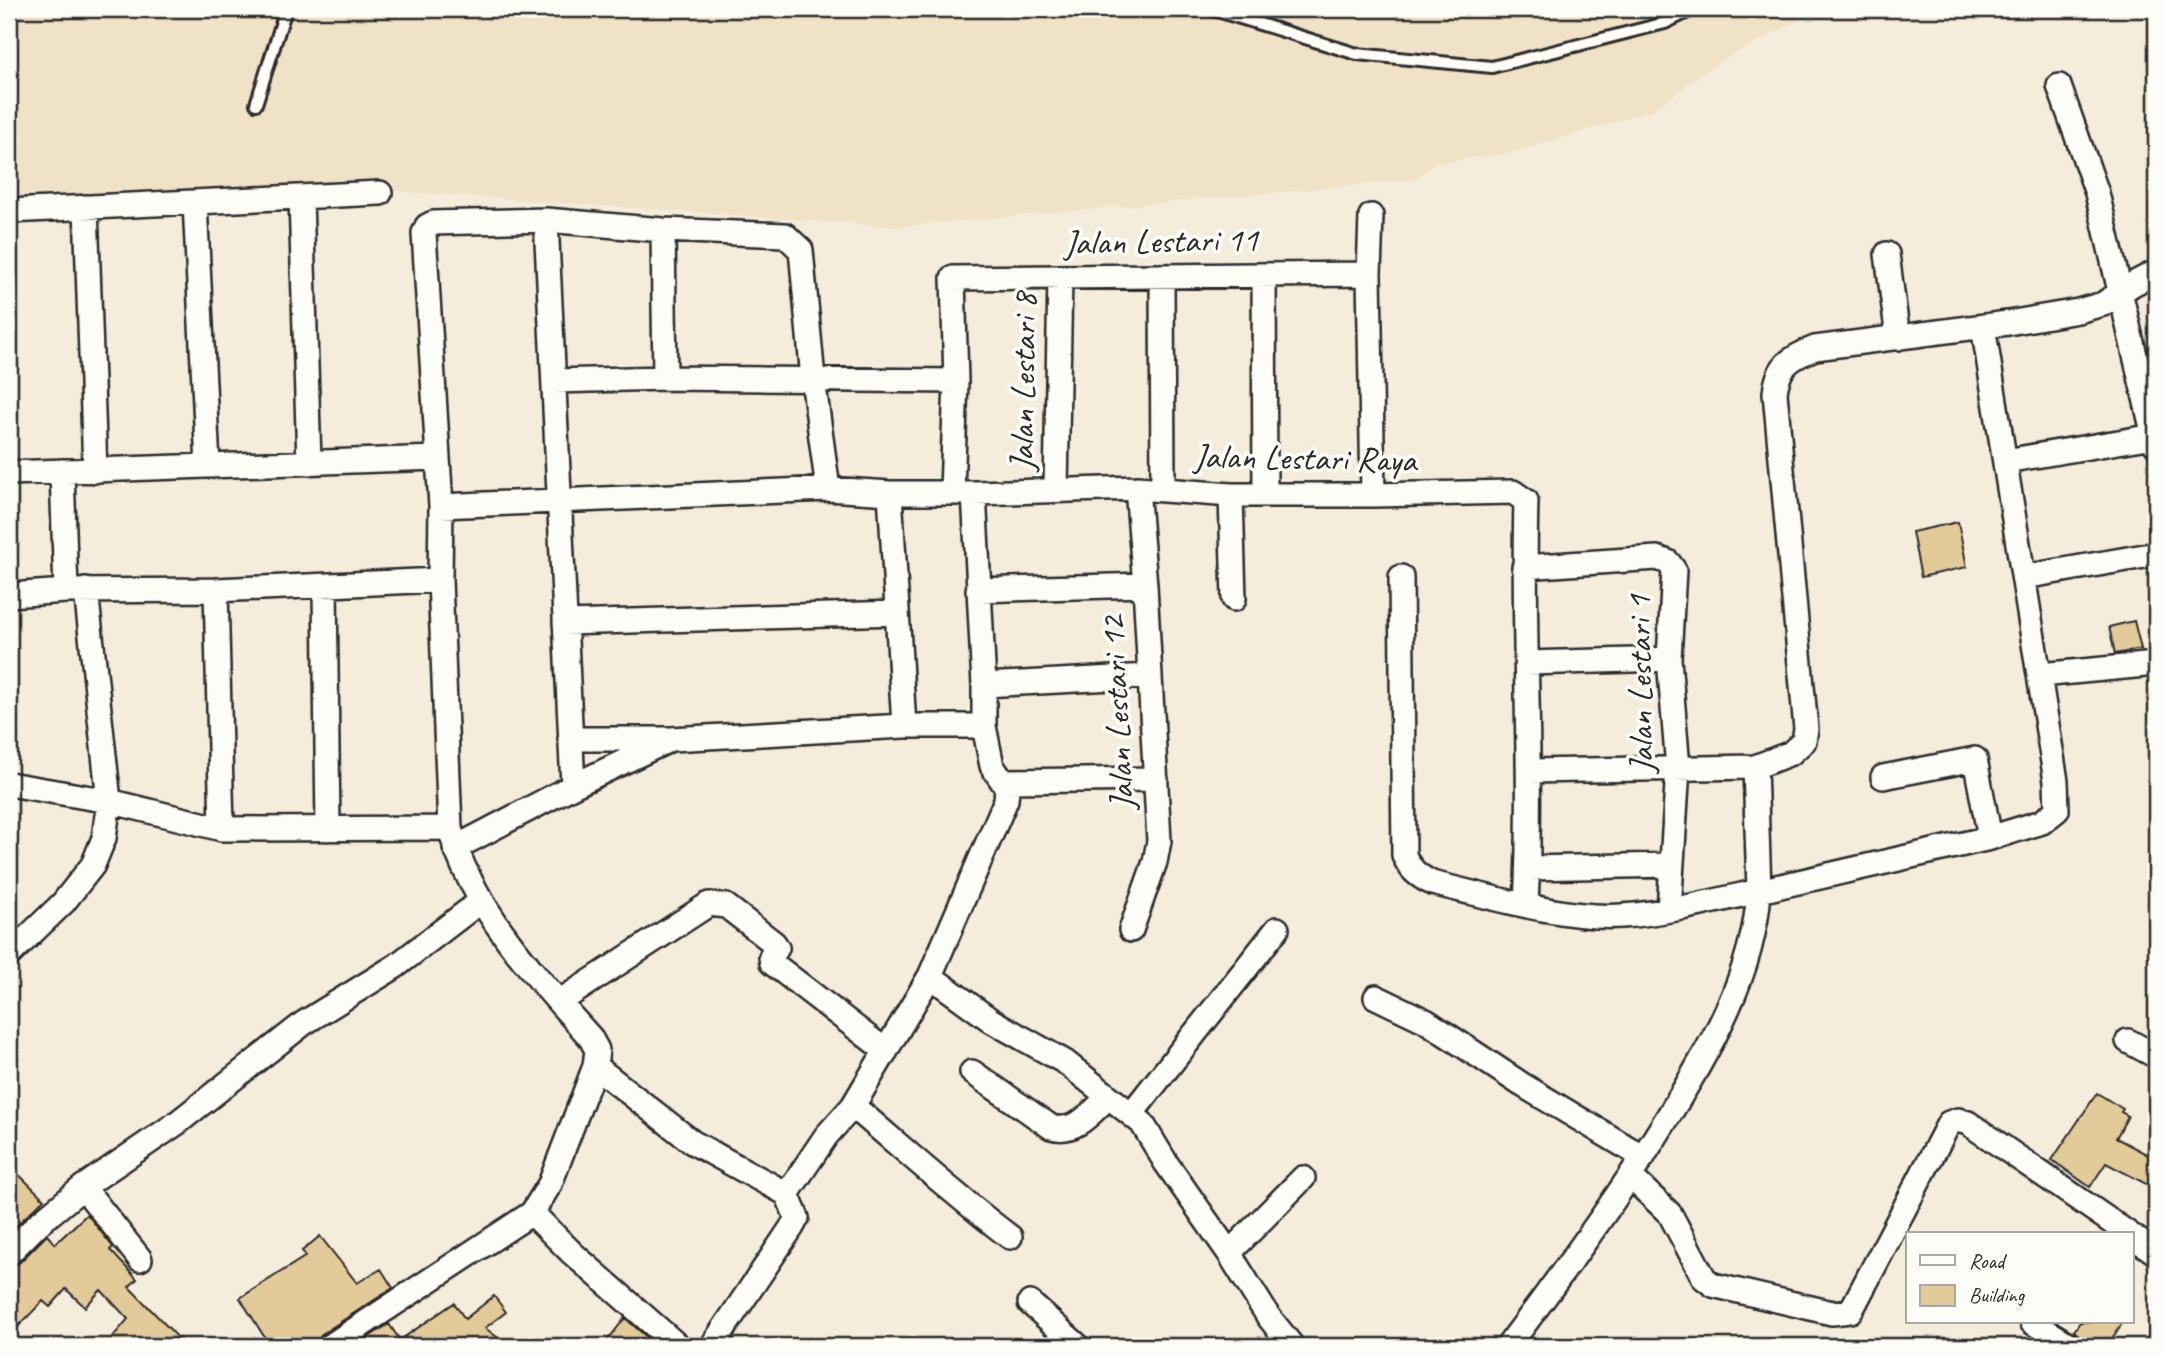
<svg xmlns="http://www.w3.org/2000/svg" width="2165" height="1355" font-family="Caveat,sans-serif">
<style>
.built{fill:#f0e2c7}
.building{fill:#e3ca99;stroke:#2b2b2b;stroke-width:2}
.lines{fill:none;stroke-linecap:round;stroke-linejoin:round}
.lane-casing{stroke:#2b2b2b;stroke-width:16}
.street-casing{stroke:#2b2b2b;stroke-width:28}
.lane{stroke:#fdfcf7;stroke-width:10}
.street{stroke:#fdfcf7;stroke-width:23}
.labels{text-anchor:middle;dominant-baseline:central;stroke-width:7;stroke-linejoin:round;paint-order:stroke}
.street-label{font-size:35px;fill:#2b2b2b;stroke:#fdfcf7}
</style>
<rect width="100%" height="100%" fill="#f5eddb"/>
<filter id="ink" filterUnits="userSpaceOnUse"><feTurbulence type="fractalNoise" baseFrequency=".0143" numOctaves="2"/><feDisplacementMap in="SourceGraphic" scale="14" xChannelSelector="R" yChannelSelector="G"/><feConvolveMatrix kernelMatrix="1 2 1 2 8 2 1 2 1" color-interpolation-filters="sRGB"/></filter>
<g filter="url(#ink)">
<!-- built -->
<path class="built" d="M9 9H1820L1712 66 1653 110 1512 153 1435 163 1414 180 895 227 329 186 9 209Z"/>
<!-- building -->
<path class="building" d="M1958 522 1967 567 1921 577 1912 532Z
M2134 621 2141 649 2115 654 2109 627Z
M2097 1093 2123 1109 2121 1112 2128 1116 2116 1138 2156 1159V1170L2148 1185 2106 1163 2090 1187 2052 1160Z
M9 1165 44 1199 9 1233Z
M87 1214 113 1247 110 1250 137 1279 129 1287 186 1346H105L128 1319 101 1290 85 1307 66 1289 50 1307 43 1301 9 1336V1267L19 1263 47 1235 55 1244Z
M320 1236 357 1283 381 1269 393 1288 322 1334 316 1346H270L240 1298 306 1256 302 1251Z
M494 1296 506 1312 485 1328 509 1346H355L389 1324 400 1340 454 1303 465 1319Z
M625 1318 657 1346H603Z
M2080 1322H2123L2107 1346H2085L2083 1339 2074 1331Z"/>
<g class="lines">
<defs>
<path id="lane" d="M1211 9 1357 54 1492 67 1665 23 1694 9
M256 104 286 9"/>
<path id="street" d="M2059 86 2097 193 2156 445
M301 198 309 463
M195 203 208 465
M86 207 95 471
M9 211 380 193
M1371 216 1369 274 1373 495
M546 220 573 786
M663 230 665 378
M1887 254 1898 338
M1264 275 1265 495
M1162 276 1163 490
M554 381 665 378 956 381
M2005 461 2154 436
M62 471 66 591
M9 473 437 458
M1056 489 1060 277
M952 491 956 381 953 278 1369 274
M890 493 904 726
M1231 495 1234 599
M441 506 828 489 890 493H974L1137 488 1231 495H1373L1513 492 1526 501C1522 636 1533 770 1526 905
M1524 567 1657 558 1668 562 1674 570 1669 659 1678 768 1669 910
M1401 577 1404 855C1410 870 1418 876 1432 883 1487 896 1566 920 1622 916 1668 913 1714 901 1759 891 1754 975 1709 1050 1666 1120 1618 1198 1564 1272 1508 1346
M2024 577 2156 554
M325 586 328 829
M216 590 222 829
M978 590 1145 585
M9 595 66 591 216 590 440 580
M565 623 897 613
M1527 663 1669 659
M2040 675 2156 664
M984 685 1150 676
M570 739H671L904 726H984
M1755 767 1759 891 1990 838 2042 822 2057 810 2056 781 1983 326
M1530 771 1755 767 1791 753 1804 741 1806 729 1775 393C1778 365 1790 358 1815 348L2008 323 2078 311 2103 304 2133 284 2156 272
M1883 777 1975 759 1990 838
M1004 781 1156 779
M9 784 109 801 222 829 450 828
M455 848 573 786 665 742
M1529 868 1671 865
M1131 930 1155 862 1159 841 1145 585 1137 488
M9 955 63 903 93 865 104 838 109 801 86 590
M930 976 992 1021 1065 1062 1142 1123 1166 1163 1229 1253 1268 1316 1292 1346
M1376 997 1426 1021 1521 1084 1643 1157
M559 1002 709 904 726 906 774 943 777 948 771 957 772 963 886 1051
M2128 1041 2156 1056
M595 1066 692 1142 787 1194
M972 1072 1051 1127C1076 1134 1091 1113 1108 1097
M853 1106C905 1150 955 1196 1010 1237
M1132 1113 1277 929
M1631 1177 1670 1214 1704 1278 1713 1285 1832 1313 1850 1311 1854 1305 1949 1123 1958 1120 1968 1123 2129 1234
M83 1187 140 1259
M532 1213 572 1253 678 1346
M2132 1236 2156 1253
M9 1253 38 1224 83 1187 177 1123 304 1023 396 966 482 900
M1229 1253 1303 1178
M1030 1303 1078 1346
M2032 1322 2071 1346
M330 1346 532 1213 550 1184 595 1066 597 1050 590 1037C539 981 468 903 450 828L440 580 441 506 424 233 427 226 433 223 546 220 663 230 785 235 801 250 813 379 828 489
M712 1346 792 1227 797 1218 787 1194 826 1136 853 1106 930 976 1006 800 1007 788 992 766 984 726V685L974 493"/>
</defs>
<!-- lane casing -->
<use href="#lane" class="lane-casing"/>
<!-- street casing -->
<use href="#street" class="street-casing"/>
<!-- lane -->
<use href="#lane" class="lane"/>
<!-- street -->
<use href="#street" class="street"/>
</g>
</g>
<g class="labels">
<!-- street labels -->
<g class="street-label">
<text transform="translate(1161 241) rotate(-1)">Jalan Lestari 11</text>
<text transform="translate(1023 382) rotate(-89)">Jalan Lestari 8</text>
<text transform="translate(1305 458) rotate(1)">Jalan Lestari Raya</text>
<text transform="translate(1640 684) rotate(-91)">Jalan Lestari 1</text>
<text transform="translate(1117 713) rotate(-93)">Jalan Lestari 12</text>
</g>
</g>
<!-- margin -->
<rect width="2165" height="1355" fill="none" stroke="#fdfcf7" stroke-width="35"/>
<rect x="18" y="18" width="2130" height="1320" fill="none" stroke="#2b2b2b" stroke-width="2.5" filter="url(#ink)"/>
<!-- legend -->
<rect x="1906" y="1232" width="228" height="91" fill="#fdfcf7" stroke="#a9a8a5" stroke-width="2"/>
<rect x="1920" y="1255" width="35" height="10" fill="#fdfcf7" stroke="#a9a8a5" stroke-width="2"/>
<text x="1969" y="1268" font-size="21" fill="#2b2b2b">Road</text>
<rect x="1920" y="1285" width="35" height="21" fill="#e3ca99" stroke="#a9a8a5" stroke-width="2"/>
<text x="1969" y="1302" font-size="21" fill="#2b2b2b">Building</text>
</svg>
